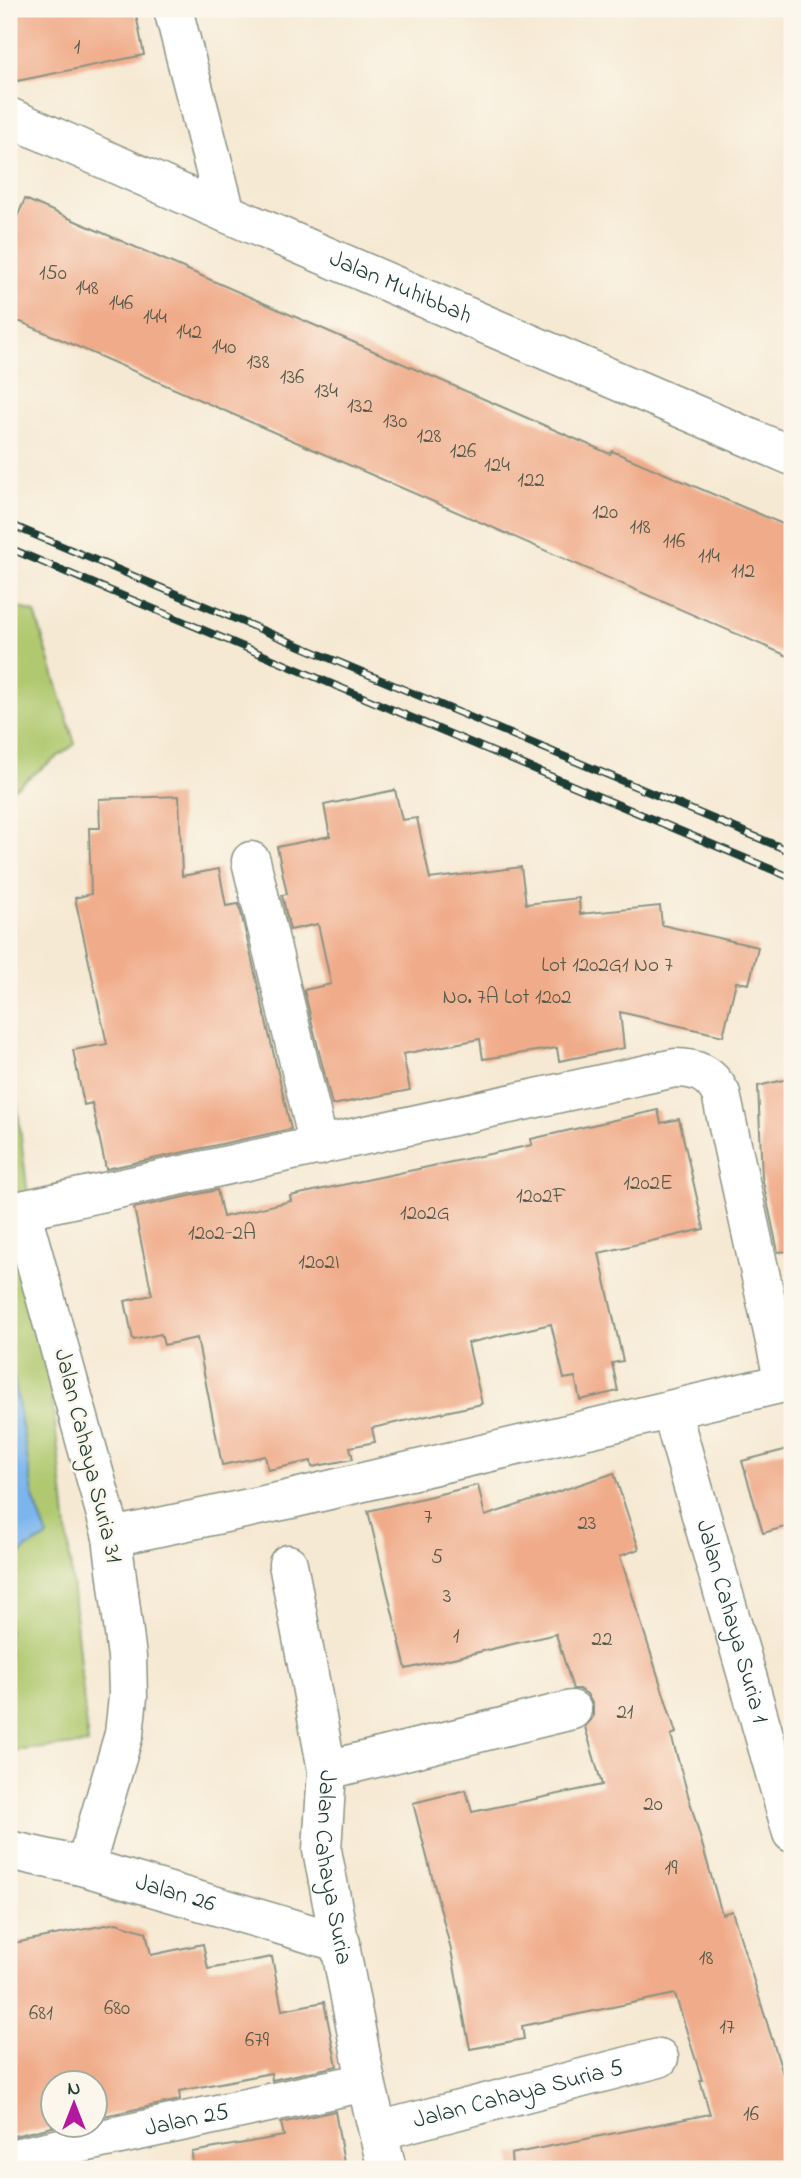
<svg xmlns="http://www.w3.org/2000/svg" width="801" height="2178" font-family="'Indie Flower',sans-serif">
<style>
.green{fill:#b0c96f;stroke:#688352;stroke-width:2}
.water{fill:#7bb5ec;stroke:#4d7990;stroke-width:2}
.building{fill:#f0ac8a}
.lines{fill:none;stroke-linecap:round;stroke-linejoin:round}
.minor-casing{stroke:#8a9384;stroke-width:41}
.minor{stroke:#fff;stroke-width:38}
.rail-casing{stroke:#1f3d34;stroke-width:8}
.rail{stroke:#fbf7ec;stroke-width:5;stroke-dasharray:16;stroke-linecap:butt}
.labels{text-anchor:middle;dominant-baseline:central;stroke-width:5;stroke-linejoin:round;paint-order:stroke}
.number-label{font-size:21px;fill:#53594a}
.street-label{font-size:24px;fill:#1f3d34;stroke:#fbf7ec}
</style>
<rect width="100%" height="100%" fill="#fbf7ec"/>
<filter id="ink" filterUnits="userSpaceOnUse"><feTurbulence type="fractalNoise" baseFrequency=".0143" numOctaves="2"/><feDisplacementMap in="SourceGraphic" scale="14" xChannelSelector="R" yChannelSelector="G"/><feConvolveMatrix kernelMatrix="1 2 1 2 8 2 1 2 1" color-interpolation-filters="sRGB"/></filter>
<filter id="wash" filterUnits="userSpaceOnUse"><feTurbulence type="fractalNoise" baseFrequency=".00686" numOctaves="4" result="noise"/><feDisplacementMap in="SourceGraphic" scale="28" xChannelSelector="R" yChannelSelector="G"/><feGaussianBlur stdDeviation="1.57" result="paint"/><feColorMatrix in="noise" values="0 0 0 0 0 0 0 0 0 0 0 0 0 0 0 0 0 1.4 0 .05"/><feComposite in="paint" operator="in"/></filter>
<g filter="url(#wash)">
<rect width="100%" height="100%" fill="#f6e9d3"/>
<!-- green -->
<path class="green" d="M9 603 35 613 75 744 9 792Z
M9 1035 64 1500 88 1744 9 1751Z"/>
<!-- water -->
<path class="water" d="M9 1348 34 1500 48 1537 27 1548 9 1565Z"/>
<g id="blocks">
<!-- building -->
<path class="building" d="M9 9H135L144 55 17 81 9 41Z
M25 199 610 454 612 451 792 528V658L21 322H9V235Z
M395 790 402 820 417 818 430 879 521 867 526 904 579 898 580 914 660 906 662 925 758 947 749 984 736 982 723 1036 620 1012 624 1048 559 1061 557 1048 483 1059 480 1039 403 1054 410 1090 332 1105 304 990 331 984 318 924 290 930 282 895 287 894 277 847 330 836 324 805Z
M179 796 182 876 219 869 226 906 239 904 291 1129 106 1169 92 1103 84 1105 73 1050 107 1044 75 898 91 894 89 828H100L99 799Z
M792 1078V1251L778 1252 762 1177 758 1086Z
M658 1110 661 1123 679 1119 704 1229 599 1253 623 1361 612 1363 618 1391 580 1400 575 1377 564 1379 551 1324 468 1343 482 1404 372 1428 375 1442 350 1447 353 1459 312 1467 311 1461 268 1470 265 1456 222 1465 197 1338 164 1345 161 1334 133 1340 125 1301 152 1295 134 1208 217 1190 223 1217 291 1201 290 1196 532 1145 531 1139Z
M792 1448V1525L763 1533 742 1461Z
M614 1473 639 1549 620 1556 676 1733 671 1735 722 1914 732 1911 783 2074 786 2073 792 2093V2169H512L511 2154 710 2114 700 2080H702L675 1994 522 2026 524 2039 470 2049 451 1950 413 1803 466 1790 472 1812 602 1785 585 1727 593 1717V1705L587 1694 579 1689H573L556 1634 406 1669 368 1511 478 1485 485 1516Z
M116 1923 146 1932 151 1955 203 1944 208 1969 272 1957 282 2010 324 2002 337 2066 272 2080 271 2073 179 2091 180 2100 94 2118V2083H52V2125H61L9 2137V1944Z
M335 2111 345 2169H193L192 2152 284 2136 281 2123Z"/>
</g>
</g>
<g filter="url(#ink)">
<use href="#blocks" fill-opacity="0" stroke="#8a9384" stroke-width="2"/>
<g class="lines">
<defs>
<g id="minor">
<path d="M173 9 226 213"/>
<path id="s1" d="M9 117 226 213 792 456"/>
<path d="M251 861 319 1146"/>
<path id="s2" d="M671 1410 792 1833"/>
<path d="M112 1537 287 1500 792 1381"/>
<path id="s3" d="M288 1564 327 1770 322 1850 366 2082 387 2169"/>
<path d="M327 1770 572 1710"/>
<path id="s4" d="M9 1850 85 1867 341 1943"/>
<path d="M85 1867 124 1734 128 1697 127 1657 112 1537 21 1210 675 1068C697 1068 711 1074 721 1094L784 1383"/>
<path id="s5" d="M378 2131 659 2058"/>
<path id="s6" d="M9 2159 366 2082"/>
</g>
</defs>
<!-- minor casing -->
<use href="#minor" class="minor-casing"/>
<!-- minor -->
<use href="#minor" class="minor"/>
<defs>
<path id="rail" d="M9 524 792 852
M9 548 792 878"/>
</defs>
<!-- rail casing -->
<use href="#rail" class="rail-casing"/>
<!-- rail -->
<use href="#rail" class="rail"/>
</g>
</g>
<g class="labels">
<!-- number labels -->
<g class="number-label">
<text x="77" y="48">1</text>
<text x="53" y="274">150</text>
<text x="87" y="289">148</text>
<text x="121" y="304">146</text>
<text x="155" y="318">144</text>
<text x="189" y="333">142</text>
<text x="224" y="348">140</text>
<text x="258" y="363">138</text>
<text x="292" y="378">136</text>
<text x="326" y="392">134</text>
<text x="360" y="407">132</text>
<text x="395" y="422">130</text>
<text x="429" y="437">128</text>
<text x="463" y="452">126</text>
<text x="497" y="466">124</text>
<text x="531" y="481">122</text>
<text x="605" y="513">120</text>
<text x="640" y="528">118</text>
<text x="674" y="542">116</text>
<text x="709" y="557">114</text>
<text x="743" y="572">112</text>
<text x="607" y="966">Lot 1202G1 No 7</text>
<text x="507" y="998">No. 7A Lot 1202</text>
<text x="648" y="1184">1202E</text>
<text x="541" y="1197">1202F</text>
<text x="425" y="1214">1202G</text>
<text x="222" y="1234">1202-2A</text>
<text x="319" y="1263">1202I</text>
<text x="428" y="1518">7</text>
<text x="587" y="1524">23</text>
<text x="437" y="1558">5</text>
<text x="447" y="1597">3</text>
<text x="456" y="1637">1</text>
<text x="602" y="1640">22</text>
<text x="625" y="1713">21</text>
<text x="653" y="1805">20</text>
<text x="671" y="1869">19</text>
<text x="706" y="1959">18</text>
<text x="117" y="2009">680</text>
<text x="41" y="2014">681</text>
<text x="727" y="2028">17</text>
<text x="257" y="2041">679</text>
<text x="751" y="2115">16</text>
</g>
<!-- street labels -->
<g class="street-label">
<text stroke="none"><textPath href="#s1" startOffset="427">Jalan Muhibbah</textPath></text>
<text transform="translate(87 1456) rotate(76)">Jalan Cahaya Suria 31</text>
<text stroke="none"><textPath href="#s2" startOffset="220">Jalan Cahaya Suria 1</textPath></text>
<text stroke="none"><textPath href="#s3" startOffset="308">Jalan Cahaya Suria</textPath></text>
<text stroke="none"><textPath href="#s4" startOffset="172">Jalan 26</textPath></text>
<text stroke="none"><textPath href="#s5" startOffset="145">Jalan Cahaya Suria 5</textPath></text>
<text stroke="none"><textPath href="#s6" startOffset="182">Jalan 25</textPath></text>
</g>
</g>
<!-- margin -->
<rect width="801" height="2178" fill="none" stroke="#fbf7ec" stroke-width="35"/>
<!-- north arrow -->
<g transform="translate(74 2104)"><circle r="33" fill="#fbf7ec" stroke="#a3ada2" stroke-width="2"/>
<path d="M0-5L12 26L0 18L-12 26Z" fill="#b5179e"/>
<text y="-10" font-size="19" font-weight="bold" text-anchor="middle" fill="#1f3d34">N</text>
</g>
</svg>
